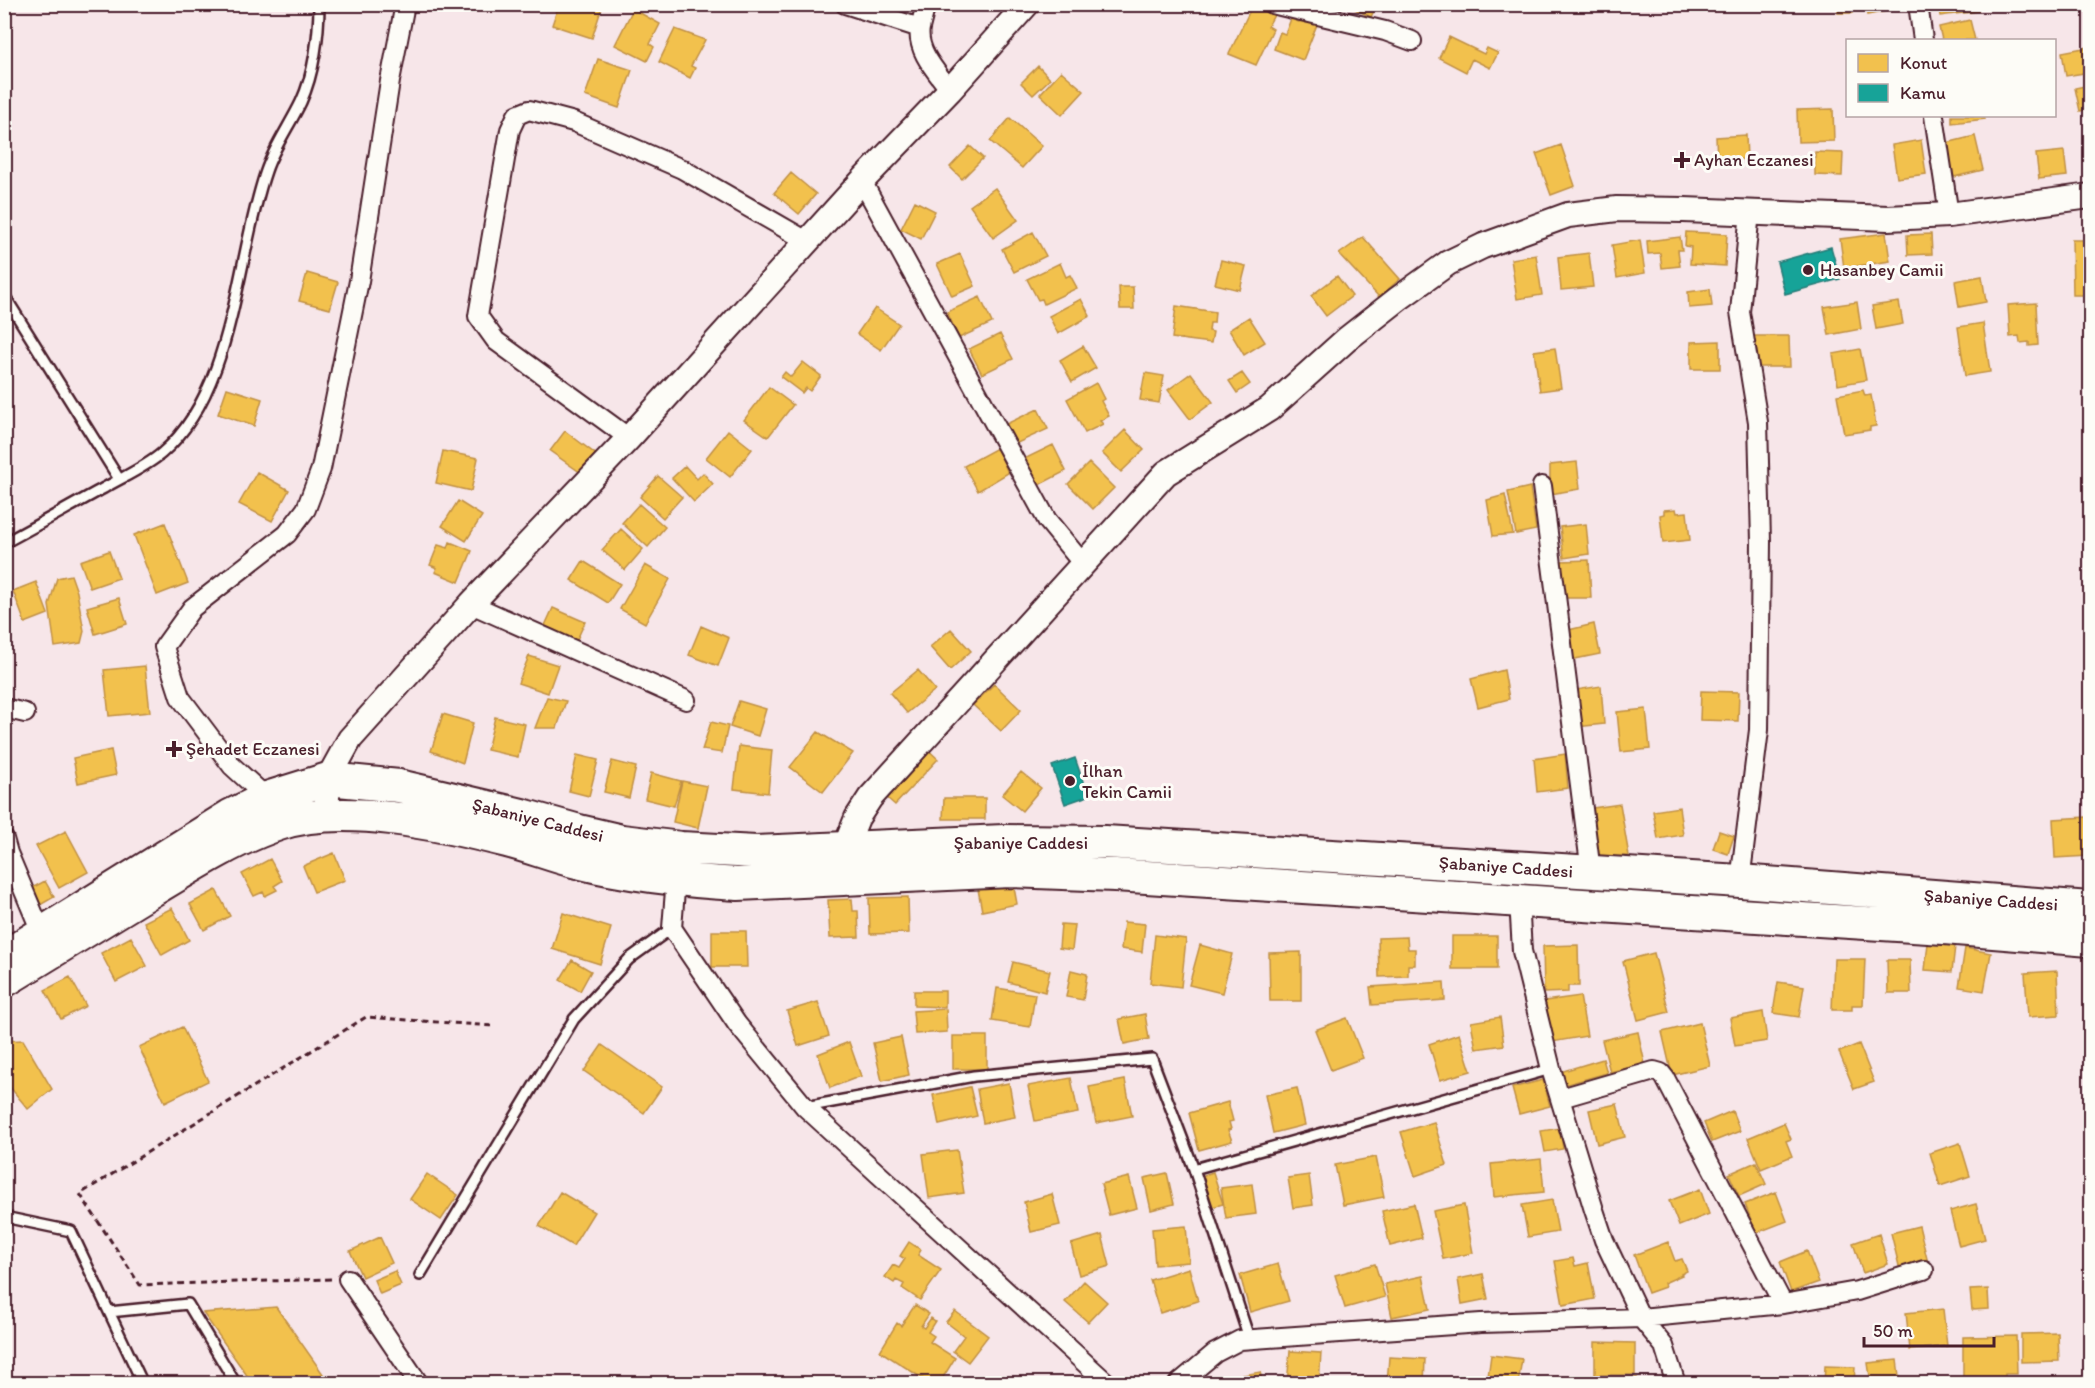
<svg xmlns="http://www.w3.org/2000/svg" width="2095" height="1388" font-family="Itim,sans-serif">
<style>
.homes{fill:#f2c14e;stroke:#c09044;stroke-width:1.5}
.public{fill:#17a398;stroke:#267b77;stroke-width:1.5}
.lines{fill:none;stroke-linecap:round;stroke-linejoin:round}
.lane-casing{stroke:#4a1f2b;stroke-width:14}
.street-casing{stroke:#4a1f2b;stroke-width:22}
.secondary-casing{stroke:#4a1f2b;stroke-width:28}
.highway-casing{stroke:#4a1f2b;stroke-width:36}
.path{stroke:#4a1f2b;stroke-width:3;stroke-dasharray:6 4.5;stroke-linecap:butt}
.lane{stroke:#fdfcf7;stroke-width:9}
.street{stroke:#fdfcf7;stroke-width:18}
.secondary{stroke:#fdfcf7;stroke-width:24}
.highway{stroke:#fdfcf7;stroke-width:32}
.poi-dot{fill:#4a1f2b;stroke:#fdfcf7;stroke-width:2}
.labels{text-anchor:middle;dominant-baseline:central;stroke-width:6;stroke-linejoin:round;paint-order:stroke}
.poi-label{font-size:18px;fill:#4a1f2b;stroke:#fdfcf7;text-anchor:start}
.street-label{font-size:18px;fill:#4a1f2b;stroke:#fdfcf7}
</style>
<rect width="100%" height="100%" fill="#f7e6e9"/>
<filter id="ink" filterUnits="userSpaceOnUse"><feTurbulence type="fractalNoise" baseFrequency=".0167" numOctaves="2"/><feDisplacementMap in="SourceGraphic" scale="12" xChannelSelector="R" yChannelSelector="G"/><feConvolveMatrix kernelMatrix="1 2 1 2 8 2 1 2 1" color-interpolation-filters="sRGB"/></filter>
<g filter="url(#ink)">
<!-- homes -->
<path class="homes" d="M559 4H603L592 38 552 25Z
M1253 4 1274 15 1268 26 1273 29 1256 65 1229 54Z
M1345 4H1377L1371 17Z
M1838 4H1853V13H1838Z
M1865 4H1906L1907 7 1867 15Z
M1938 4H1977L1978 11 1940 16Z
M633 9 660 24 650 44 654 47 647 61 615 45Z
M1301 16 1318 22 1303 60 1274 49 1280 32 1285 34 1291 19 1299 22Z
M1970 20 1975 40H1942L1939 27Z
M675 29 705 40 691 66 695 68 690 78 659 62Z
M1449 37 1484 54 1487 48 1498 53 1490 68 1472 59 1466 72 1439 58Z
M2089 47 2090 72 2066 76 2062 52Z
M598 59 632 70 619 108 585 96Z
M1038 66 1050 79 1033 95 1021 83Z
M1061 71 1084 91 1062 115 1040 94Z
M2090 85V109L2080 111 2075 88Z
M1833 109 1834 141 1798 142 1797 110Z
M1952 116H1984L1985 119 1952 123Z
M1010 118 1042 146 1022 168 990 141Z
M1746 135 1747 159 1717 161 1716 137Z
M1975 136 1983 170 1954 177 1946 143Z
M1921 140 1926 174 1897 178 1892 145Z
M2086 141H2090V165L2088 166Z
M1561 145 1575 186 1551 195 1536 154Z
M970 146 983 158 962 179 950 167Z
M2064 151 2067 176 2039 179 2036 154Z
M1815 152 1843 153 1842 176 1815 175Z
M791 173 816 194 799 214 774 193Z
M995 188 1018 220 993 238 970 206Z
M915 201 935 211 921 239 901 229Z
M1033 232 1046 256 1014 272 1002 249Z
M1686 232 1727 234 1725 266 1690 264 1691 247 1685 246Z
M1886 233 1890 261 1844 268 1840 239Z
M1931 234 1932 254 1908 255 1907 235Z
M1363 237 1400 279 1379 297 1339 254Z
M1680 237 1682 250H1678L1680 266 1662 268 1660 253 1648 254 1647 241Z
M1640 240 1645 273 1617 278 1612 245Z
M2072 240H2090V295H2073Z
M1589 253 1593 287 1561 290 1558 257Z
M960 254 975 286 952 296 937 264Z
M1536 255 1542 295 1517 299 1511 259Z
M1221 260 1246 266 1240 290 1215 284Z
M1060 263 1066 277 1070 275 1077 288 1044 304 1042 299 1038 300 1027 279Z
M307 273 338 282 330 309 299 301Z
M1337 276 1352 296 1326 316 1311 296Z
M1982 276 1986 302 1959 307 1955 281Z
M1119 287H1133L1134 309H1120Z
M1710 289 1712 306 1689 308 1688 292Z
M980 297 992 323 959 338 947 312Z
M1081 299 1090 316 1058 334 1049 316Z
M1857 302 1861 329 1829 335 1824 307Z
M1899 302 1903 324 1876 329 1872 306Z
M2036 303 2038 345 2029 346V342L2020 343 2019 336 2010 337 2008 305Z
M1176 306 1215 312 1214 323H1210L1209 331 1213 332 1211 343 1172 338Z
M875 308 899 324 881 350 857 334Z
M1249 317 1265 342 1244 355 1229 330Z
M1983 323 1990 372 1965 376 1958 327Z
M1000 334 1013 359 982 374 969 349Z
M1753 336H1789L1790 367H1753Z
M1720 341V369H1691V342Z
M1083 346 1096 368 1072 382 1060 360Z
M1555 348 1561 388 1540 391 1534 351Z
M1860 349 1866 380 1838 385 1833 354Z
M803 362 821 376 810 391 806 388 802 393 781 377 785 372 791 377Z
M1145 373 1164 376 1159 403 1140 400Z
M1191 373 1213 402 1190 419 1168 390Z
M1242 373 1250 384 1237 393 1229 381Z
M1096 383 1104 399 1101 401 1109 416 1100 421 1103 424 1085 433 1067 399Z
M769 387 793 405 768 437 744 420Z
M227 388 262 399 254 426 218 414Z
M1863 390 1865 396 1871 395 1876 426 1870 427V430L1844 434 1837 395Z
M1038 409 1048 429 1015 444 1006 424Z
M728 430 752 449 730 477 706 458Z
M1125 430 1144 450 1121 472 1102 453Z
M565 431 598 456 584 475 550 451Z
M1053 445 1066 471 1033 488 1020 461Z
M997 448 1008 473 978 491 964 466Z
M443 451 478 458 471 491 436 483Z
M1577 462 1580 489 1550 494V465Z
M1089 463 1114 488 1093 509 1068 484Z
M685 466 697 479 703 473 713 484 694 502 672 478Z
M257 472 289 490 272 521 239 504Z
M658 476 682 497 663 518 640 497Z
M1530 487 1536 530 1516 534 1508 492Z
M1505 495 1513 534 1493 536 1487 500Z
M458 501 482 516 466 541 442 526Z
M639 504 665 527 648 547 622 523Z
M1676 509 1677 513 1687 512 1690 540 1663 543 1660 515 1664 514V510Z
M165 523 188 583 157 595 134 535Z
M1586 524 1589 554 1564 558 1560 527Z
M621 529 643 549 625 570 602 550Z
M450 542 472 551 459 582 435 572 437 568 430 565 438 545 448 548Z
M109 551 119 578 90 588 80 561Z
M1589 560 1591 598H1561V561Z
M583 561 620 584 608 603 571 580Z
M645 565 670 579 645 623 620 609Z
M71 575 77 592 84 631 81 643 55 647 49 605 57 578Z
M36 582 48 614 25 623 13 591Z
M119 598 127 624 95 634 87 607Z
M553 608 585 622 574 646 542 632Z
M1594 624 1600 654 1570 660 1564 631Z
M701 626 729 638 718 666 689 655Z
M951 629 971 651 950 670 930 647Z
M529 656 558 665 548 693 518 683Z
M145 666 150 712 109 716 104 670Z
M918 670 935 690 907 713 890 693Z
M1504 670 1509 699 1478 707 1471 679Z
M994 684 1021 710 1001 731 973 705Z
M1601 686 1604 724 1576 727 1569 691Z
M1701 691 1739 692 1738 721 1700 720Z
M547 697 566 701 557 728H535Z
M739 701 766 709 758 736 730 727Z
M1646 709 1650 749 1621 752 1617 712Z
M443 714 473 723 463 763 431 751Z
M495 717 525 724 518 757 487 750Z
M711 722 728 726 722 753 702 750Z
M818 732 853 753 823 792 790 767Z
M739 746 772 750 768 793 734 789Z
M924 746 938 759 895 805 886 797Z
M111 750 116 775 78 783 73 758Z
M1565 754 1568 788 1537 792 1534 759Z
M577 755 598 760 589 796 569 791Z
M612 761 636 767 629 798 604 792Z
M1021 772 1041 788 1022 811 1002 795Z
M651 773 681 781 674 806 645 799Z
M682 781 707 786 698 828 673 822Z
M944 798H985V819H943Z
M1620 804 1629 856 1599 858 1593 808Z
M1679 807 1683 835 1658 839 1653 811Z
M2087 817 2089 856 2055 858 2053 819Z
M66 831 88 872 59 888 36 846Z
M1719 831 1734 836 1728 854 1713 849Z
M334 853 345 880 314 892 303 866Z
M270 859 282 881 274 886 277 890 265 896 263 892 254 896 242 874Z
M45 881 54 897 35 908 26 891Z
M1013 882 1017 904 982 911 978 889Z
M216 890 230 916 204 930 190 904Z
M908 897 909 933 870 934 869 898Z
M852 899 853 911H858L859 937 830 938 828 900Z
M172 908 189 940 162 955 144 922Z
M563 913 611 928 600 964 552 949Z
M1124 922 1145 924 1142 952 1121 949Z
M1061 924 1075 925 1072 950 1059 948Z
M712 931H746L747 967H712Z
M1155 935 1186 939 1181 987 1150 983Z
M1452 936H1497V969H1452Z
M131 937 147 966 116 982 101 953Z
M1407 937 1408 949H1415V965H1408V976L1379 977 1378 938Z
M1928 943 1955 946 1952 972 1925 970Z
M1200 945 1232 954 1222 993 1189 985Z
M1578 945 1579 986H1568V992L1544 993 1543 946Z
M1965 948 1991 953 1984 991 1959 987Z
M1301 952V1001H1270L1269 953Z
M1654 953 1669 1012 1638 1020 1623 961Z
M1834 959H1865L1863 1005H1852V1010H1832Z
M572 960 591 971 580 991 560 980Z
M1887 960H1910L1911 993H1888Z
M1013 962 1050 971 1045 992 1008 982Z
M1071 970 1087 974 1083 1000 1066 997Z
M2057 971 2059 1015 2028 1017 2025 973Z
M70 977 86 1006 61 1019 45 990Z
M1444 982 1445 1000 1372 1005 1370 987Z
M1778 982 1804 986 1799 1017 1773 1013Z
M997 988 1035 994 1030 1027 992 1021Z
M914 991H945V1007L914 1006Z
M1580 996 1587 1036 1552 1042 1545 1001Z
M818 1002 829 1036 798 1046 787 1011Z
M946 1009 947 1032 915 1034 913 1011Z
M1763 1012 1767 1041 1735 1046 1730 1018Z
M1145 1014 1149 1039 1124 1044 1119 1019Z
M1500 1017 1504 1045 1476 1049 1471 1022Z
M2086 1017H2090V1055H2084Z
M1347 1018 1363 1058 1331 1070 1315 1030Z
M1700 1023 1710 1066 1672 1075 1662 1032Z
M182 1027 208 1081 165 1102 139 1047Z
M1638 1032 1645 1064 1610 1072 1602 1040Z
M1459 1034 1471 1071 1440 1080 1429 1044Z
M953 1036H987V1069H953Z
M901 1037 909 1075 882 1081 873 1043Z
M23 1040 52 1089 28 1109 4 1080V1041Z
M849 1042 861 1076 830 1088 818 1054Z
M1859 1044 1874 1082 1854 1089 1839 1052Z
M602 1045 662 1087 644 1113 584 1071Z
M1603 1059 1607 1073 1564 1085 1560 1072Z
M1071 1078 1078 1113 1035 1121 1028 1086Z
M1125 1080 1132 1116 1096 1123 1089 1087Z
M1543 1080 1550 1106 1519 1114 1512 1088Z
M1009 1083 1015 1117 983 1123 977 1089Z
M970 1087 977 1116 939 1125 933 1095Z
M1297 1088 1305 1125 1273 1133 1265 1095Z
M1228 1102 1233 1121 1229 1122 1231 1129 1228 1130 1232 1141 1199 1150 1189 1113Z
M1617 1104 1625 1137 1597 1144 1589 1110Z
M1732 1111 1740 1131 1712 1142 1704 1123Z
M1434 1122 1447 1165 1415 1176 1401 1132Z
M1784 1123 1791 1139 1786 1141 1792 1156 1761 1169 1748 1138Z
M1560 1128 1563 1149 1545 1152 1541 1131Z
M1960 1143 1970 1176 1940 1186 1930 1153Z
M957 1150 964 1193 929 1198 923 1154Z
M1376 1157 1384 1197 1343 1205 1335 1165Z
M1541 1159 1544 1192 1494 1197 1491 1164Z
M1756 1162 1766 1184 1739 1196 1729 1174Z
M1213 1172 1223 1204 1212 1207 1201 1176Z
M1167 1173 1174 1204 1151 1210 1144 1178Z
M427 1174 458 1195 441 1220 410 1199Z
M1309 1175 1313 1205 1293 1208 1288 1178Z
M1129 1177 1137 1208 1109 1215 1101 1184Z
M1252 1184 1256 1214 1226 1218 1221 1188Z
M1700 1189 1709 1214 1679 1226 1669 1201Z
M560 1192 594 1212 573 1246 539 1226Z
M1776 1192 1787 1221 1756 1233 1745 1204Z
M1052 1194 1060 1225 1031 1232 1024 1202Z
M1552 1200 1558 1232 1528 1237 1522 1205Z
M1414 1204 1422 1238 1390 1246 1382 1211Z
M1976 1204 1985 1239 1959 1246 1950 1211Z
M1464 1205 1473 1253 1443 1259 1433 1211Z
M1186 1226 1189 1262 1155 1265 1152 1229Z
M1919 1226 1928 1263 1900 1270 1891 1233Z
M1879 1234 1888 1264 1863 1273 1853 1243Z
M1102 1235 1110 1266 1079 1275 1071 1244Z
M380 1237 392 1263 362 1277 350 1251Z
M909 1242 921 1250 918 1255 941 1270 920 1300 902 1288 904 1284 896 1280 894 1283 885 1277 893 1265 899 1268 905 1259 900 1256Z
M1668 1242 1675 1261 1682 1259 1687 1271 1681 1274 1682 1275 1664 1283 1665 1287 1648 1293 1634 1255Z
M1807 1251 1819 1282 1791 1292 1780 1262Z
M1573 1258 1575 1266 1588 1263 1595 1299 1563 1305 1555 1261Z
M1278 1264 1289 1301 1250 1312 1240 1275Z
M1375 1264 1385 1297 1345 1308 1335 1275Z
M1189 1268 1198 1301 1160 1313 1150 1280Z
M395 1271 401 1285 380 1294 374 1280Z
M1483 1274 1488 1299 1462 1304 1458 1279Z
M1423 1276 1430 1309 1392 1317 1385 1284Z
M1084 1281 1107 1302 1088 1322 1065 1302Z
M1988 1289 1989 1309 1972 1310 1970 1290Z
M915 1305 929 1314 921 1326 924 1328 931 1318 935 1321 928 1332 934 1336 930 1342 955 1358 939 1384H931L880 1351 897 1323 901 1326Z
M276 1307 330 1384H253L203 1313Z
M1943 1309 1947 1346 1910 1350 1906 1313Z
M955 1311 988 1336 968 1362 953 1351 964 1336 946 1322Z
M2089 1332H2090V1370H2088Z
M2058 1333 2059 1361 2021 1362V1334Z
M2016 1336 2017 1374H2005V1384H1979L1978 1377H1963V1337Z
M1595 1342 1635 1343V1375H1595Z
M1290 1351 1321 1353 1319 1384H1287Z
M1491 1355 1522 1359 1518 1384H1487Z
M1389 1357 1425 1359 1424 1384H1387Z
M1897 1360 1900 1384H1871L1868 1363Z
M1825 1366 1855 1367 1854 1384H1824Z
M1260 1372 1263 1384H1221L1220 1379Z
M1637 1378V1384H1596V1379Z"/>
<!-- public -->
<path class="public" d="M1831 247 1840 279 1785 294 1777 262Z
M1075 758 1088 796 1065 804 1052 766Z"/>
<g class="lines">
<defs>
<path id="lane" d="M4 295 119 479
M4 543C38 525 71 506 104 488 123 477 146 467 162 453 235 391 236 257 266 171 274 147 290 125 301 102 314 74 319 35 319 4
M805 1107 974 1076 1152 1059 1194 1169 1249 1338
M1194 1169 1551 1069
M4 1217 71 1231 143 1384
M420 1275 574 1019 629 959 672 928
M109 1312 188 1304 236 1384"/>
<path id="street" d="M845 4 920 28C916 51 937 72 950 90
M1272 4 1385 31 1412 41
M1918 4 1923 40
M920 28 926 4
M1934 116 1949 215
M862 181 1047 520 1083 564
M629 438 496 341 478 316 510 130 517 115 529 110 574 122 682 169 807 241
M1542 486 1591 872
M471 604 686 700
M4 708 25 713
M270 803 267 798 232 766 180 697 164 647 192 608 287 534 306 509 321 469 359 281 390 81 405 4
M4 839 8 853 42 934
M676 878 672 928 737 1024 805 1107 1108 1384
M1740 881 1759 730 1761 542 1758 422 1740 312 1750 212
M1519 900 1522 951 1551 1069 1594 1210 1604 1240 1641 1318 1664 1346 1676 1384
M1561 1098 1654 1071 1661 1073 1665 1078 1783 1304
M348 1279 419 1384
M1178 1384 1215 1353 1240 1340 1481 1323 1641 1318 1783 1304 1857 1291 1924 1270"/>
<path id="secondary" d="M326 815 328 779 350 739 471 604 629 438 862 181 950 90 1027 4
M845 848 857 818 870 798 1166 473 1269 409 1347 339 1398 299 1448 263 1483 246 1568 215 1617 209 1684 210 1888 218 1949 215 2090 196"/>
<path id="highway" d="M4 957 230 816 267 798 328 779 399 786 522 815 579 831 622 841 681 848 756 852 1004 841 1105 842 1740 881 2090 908
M4 981C53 951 102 921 151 891 192 866 234 839 279 824 343 802 443 825 507 841 531 847 553 856 577 862 629 875 684 881 738 884L1010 871 1115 875 1944 928 2090 940"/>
</defs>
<!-- lane casing -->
<use href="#lane" class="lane-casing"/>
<!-- street casing -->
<use href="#street" class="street-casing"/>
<!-- secondary casing -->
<use href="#secondary" class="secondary-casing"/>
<!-- highway casing -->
<use href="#highway" class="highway-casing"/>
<!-- path -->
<path class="path" d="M331 1279 140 1285 80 1194 366 1017 494 1026"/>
<!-- lane -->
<use href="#lane" class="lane"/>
<!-- street -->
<use href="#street" class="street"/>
<!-- secondary -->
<use href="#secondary" class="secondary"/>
<!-- highway -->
<use href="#highway" class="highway"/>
</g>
</g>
<!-- markers -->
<g class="poi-dot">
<path d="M1679 151h6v6h6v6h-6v6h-6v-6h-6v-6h6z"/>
<circle cx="1808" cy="270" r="6"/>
<path d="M171 740h6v6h6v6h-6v6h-6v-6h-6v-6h6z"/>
<circle cx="1070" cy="781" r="6"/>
</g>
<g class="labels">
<!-- poi labels -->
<g class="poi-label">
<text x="1694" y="160">Ayhan Eczanesi</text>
<text x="1820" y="270">Hasanbey Camii</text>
<text x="186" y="749">Şehadet Eczanesi</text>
<text x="1082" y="771">İlhan<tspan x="1082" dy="21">Tekin Camii</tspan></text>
</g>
<!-- street labels -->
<g class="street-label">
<text transform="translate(538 820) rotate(14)">Şabaniye Caddesi</text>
<text x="1021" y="843">Şabaniye Caddesi</text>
<text transform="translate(1506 867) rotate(4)">Şabaniye Caddesi</text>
<text transform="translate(1991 900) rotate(4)">Şabaniye Caddesi</text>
</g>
</g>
<!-- margin -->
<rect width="2095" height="1388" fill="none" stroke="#fdfcf7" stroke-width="24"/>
<rect x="12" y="12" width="2071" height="1364" fill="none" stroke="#4a1f2b" stroke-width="2" filter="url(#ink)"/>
<!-- legend -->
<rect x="1846" y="39" width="210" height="78" fill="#fdfcf7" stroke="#b5a4a5" stroke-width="1.5"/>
<rect x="1858" y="54" width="30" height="18" fill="#f2c14e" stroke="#b5a4a5" stroke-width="1.5"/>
<text x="1900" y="69" font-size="18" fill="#4a1f2b">Konut</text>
<rect x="1858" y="84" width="30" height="18" fill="#17a398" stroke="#b5a4a5" stroke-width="1.5"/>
<text x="1900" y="99" font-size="18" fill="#4a1f2b">Kamu</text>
<!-- scale -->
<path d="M1864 1337v9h130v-9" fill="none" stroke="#4a1f2b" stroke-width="3"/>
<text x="1873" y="1337" font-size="18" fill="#4a1f2b" stroke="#fdfcf7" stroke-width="4.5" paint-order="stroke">50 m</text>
</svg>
